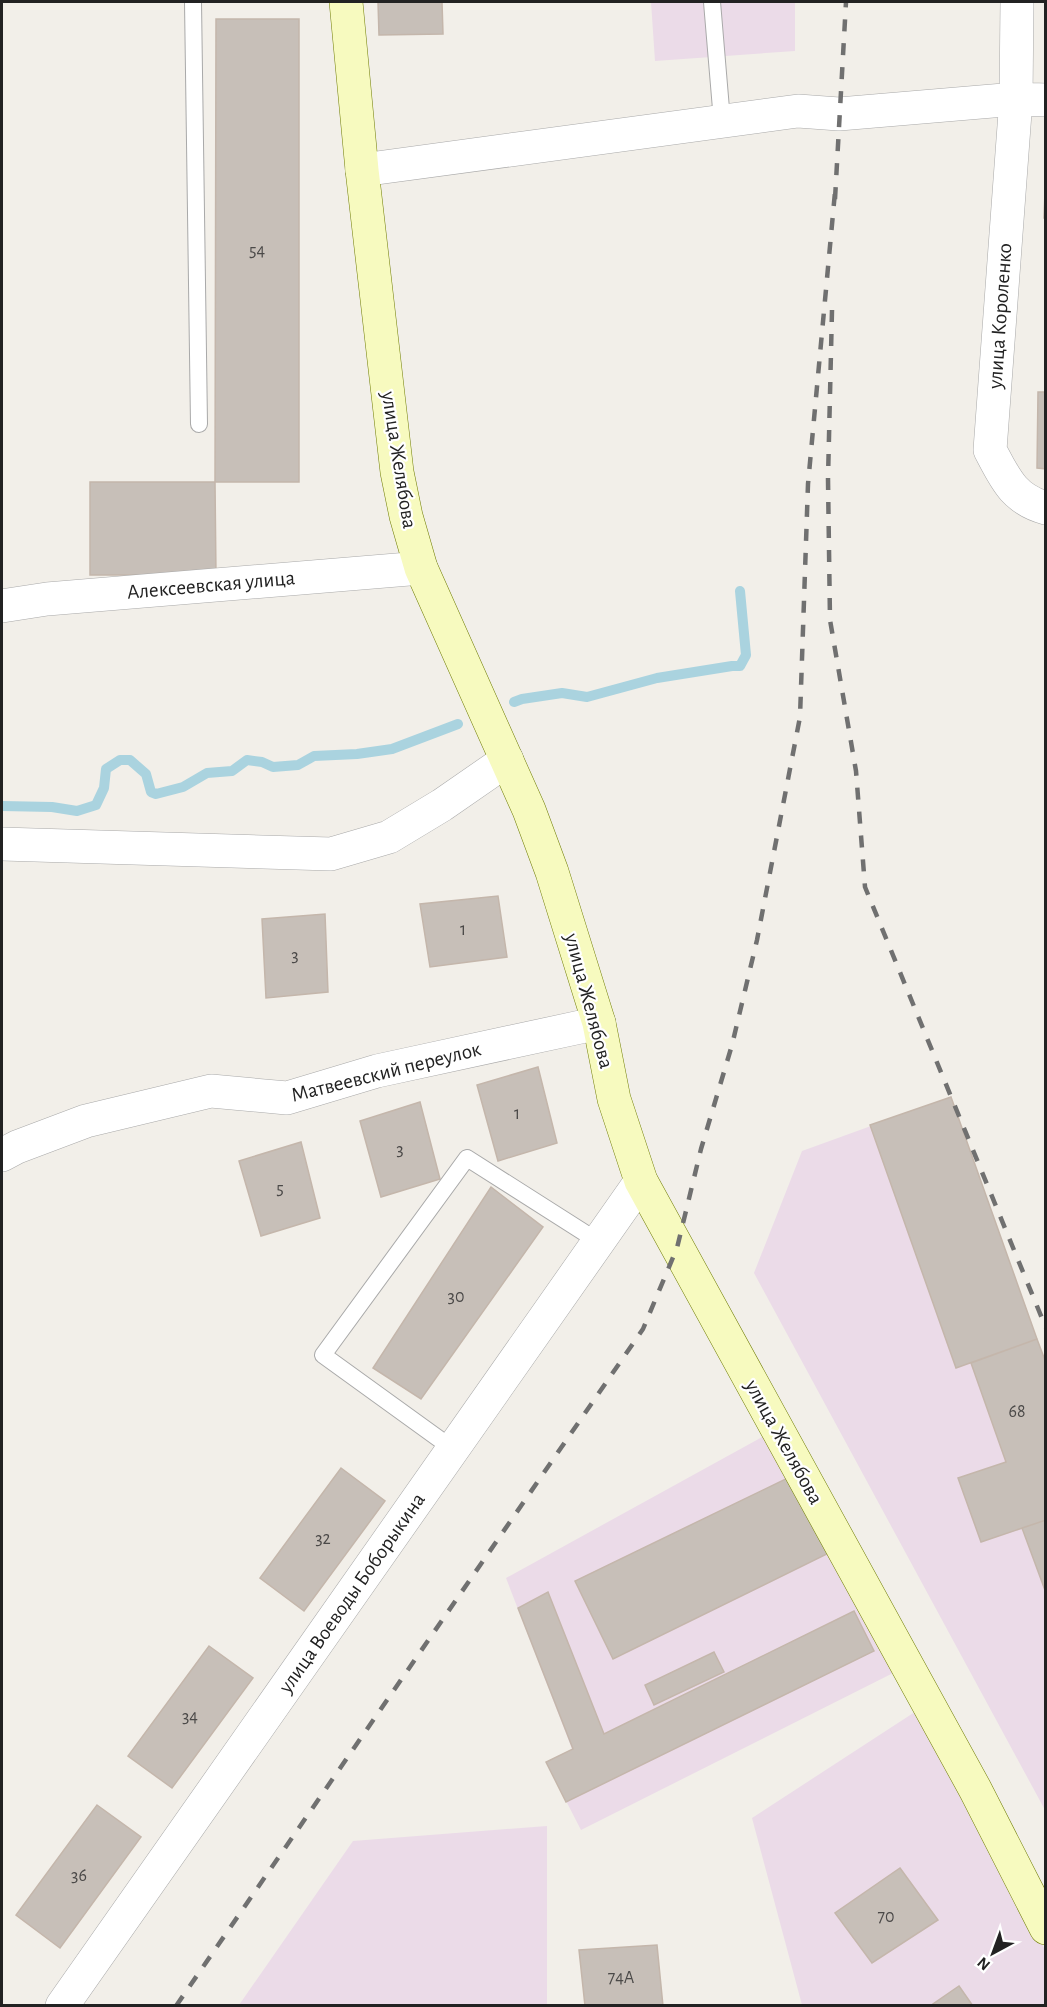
<svg xmlns="http://www.w3.org/2000/svg" width="1047" height="2007" font-family="'Alegreya Sans',sans-serif">
<style>
.industrial{fill:#ebdbe8}
.lines{fill:none;stroke-linecap:round;stroke-linejoin:round}
.stream{stroke:#aad3df;stroke-width:10}
.building{fill:#c7bfb8;stroke:#c4b6ab;stroke-width:1.5}
.service-casing{stroke:#a9a9a9;stroke-width:18}
.minor-casing{stroke:#a9a9a9;stroke-width:34}
.secondary-casing{stroke:#707d05;stroke-width:34}
.service{stroke:#fff;stroke-width:16}
.minor{stroke:#fff;stroke-width:33}
.secondary{stroke:#f7fabf;stroke-width:33}
.rail{stroke:#707070;stroke-width:4.5;stroke-dasharray:12 12;stroke-linecap:butt}
.labels{text-anchor:middle;dominant-baseline:central;stroke-width:4.5;stroke-linejoin:round;paint-order:stroke}
.number-label{font-size:18px;fill:#4b4948}
.street-label{font-size:21px;fill:#222;stroke:#fff}
</style>
<rect width="100%" height="100%" fill="#f2efe9"/>
<!-- industrial -->
<path class="industrial" d="M651 2H795V51L655 61Z
M951 1097 1045 1363V1810L754 1273 802 1151Z
M766 1435 913 1663 581 1830 546 1762 572 1749 506 1578Z
M921 1708 1045 1950V2005H802L752 1818Z
M547 1826V2005H239L353 1841Z"/>
<g class="lines">
<!-- stream -->
<path class="stream" d="M514 702 522 699 562 693 587 697 657 678 732 666H740L746 655 740 591
M2 806 52 807 77 811 96 805 104 788 106 769 120 760H130L146 774 151 792 156 794 183 787 207 773 232 771 247 760 262 762 273 767 298 765 314 756 357 754 392 749 458 724"/>
</g>
<!-- building -->
<path class="building" d="M378 2H442L443 34 379 35Z
M216 19H299V482H215Z
M1046 166V218H1044Z
M1038 392H1046V469L1037 468Z
M90 482H215L216 575H90Z
M498 896 507 957 430 967 420 904Z
M325 914 328 992 266 998 262 919Z
M538 1067 557 1143 498 1161 477 1085Z
M951 1097 1037 1339 956 1368 870 1125Z
M420 1102 440 1179 381 1197 360 1121Z
M301 1142 320 1218 261 1236 239 1161Z
M491 1187 543 1227 421 1399 373 1368Z
M1037 1339 1046 1363V1520L981 1542 958 1478 1006 1462 971 1363Z
M341 1468 385 1501 304 1611 260 1578Z
M796 1474 833 1551 613 1659 575 1581Z
M1046 1520V1593L1022 1528Z
M548 1592 604 1734 854 1611 874 1651 566 1802 546 1762 573 1749 518 1608Z
M209 1646 253 1678 172 1788 128 1756Z
M714 1652 724 1672 654 1705 645 1685Z
M97 1805 141 1837 60 1948 16 1915Z
M900 1868 938 1920 872 1963 835 1913Z
M657 1945 663 2006H585L579 1950Z
M959 1986 973 2006H930Z"/>
<g class="lines">
<defs>
<path id="service" d="M193 2 199 424
M712 2 722 121
M453 1449 323 1355 467 1158 599 1242"/>
<path id="minor" d="M1017 2 1016 99 990 450C1005 478 1013 499 1046 508
M362 170 798 111 839 114 1016 99 1046 100
M2 606 47 599 421 568
M2 844 331 854 389 837 442 805 507 760
M2 1155 17 1147 86 1121 211 1091 287 1098 377 1071 599 1023
M62 2006 641 1181"/>
<path id="secondary" d="M346 2 362 170 397 472 406 516 421 568 529 810 552 872 599 1023 614 1099 641 1181 975 1789 1046 1928"/>
</defs>
<!-- service casing -->
<use href="#service" class="service-casing"/>
<!-- minor casing -->
<use href="#minor" class="minor-casing"/>
<!-- secondary casing -->
<use href="#secondary" class="secondary-casing"/>
<!-- service -->
<use href="#service" class="service"/>
<!-- minor -->
<use href="#minor" class="minor"/>
<!-- secondary -->
<use href="#secondary" class="secondary"/>
<!-- rail -->
<path class="rail" d="M835 199 846 2
M832 310 828 479 830 620 856 771 865 887 1046 1328
M176 2006 643 1329 677 1248 701 1149 732 1045 757 940 800 717 808 484 835 192"/>
</g>
<g class="labels">
<!-- number labels -->
<g class="number-label">
<text x="257" y="251">54</text>
<text x="463" y="930">1</text>
<text x="295" y="956">3</text>
<text x="517" y="1114">1</text>
<text x="400" y="1150">3</text>
<text x="280" y="1189">5</text>
<text x="456" y="1297">30</text>
<text x="1017" y="1412">68</text>
<text x="323" y="1539">32</text>
<text x="190" y="1717">34</text>
<text x="79" y="1876">36</text>
<text x="886" y="1917">70</text>
<text x="621" y="1978">74А</text>
</g>
<!-- street labels -->
<g class="street-label">
<text transform="translate(1000 316) rotate(-86)">улица Короленко</text>
<text transform="translate(399 460) rotate(81)">улица Желябова</text>
<text transform="translate(211 585) rotate(-5)">Алексеевская улица</text>
<text transform="translate(589 1001) rotate(75)">улица Желябова</text>
<text transform="translate(386 1072) rotate(-14)">Матвеевский переулок</text>
<text transform="translate(784 1442) rotate(61)">улица Желябова</text>
<text transform="translate(352 1593) rotate(-55)">улица Воеводы Боборыкина</text>
</g>
</g>
<!-- border -->
<rect width="1047" height="2007" fill="none" stroke="#222222" stroke-width="6"/>
<!-- north arrow -->
<g transform="translate(993 1953) rotate(221)" stroke="#ffffff" stroke-width="4.5" paint-order="stroke">
<path d="M0-4.5L10 22L0 15L-10 22Z" fill="#222222"/>
<text y="-9" font-size="16" font-weight="bold" text-anchor="middle" fill="#222222">N</text>
</g>
</svg>
